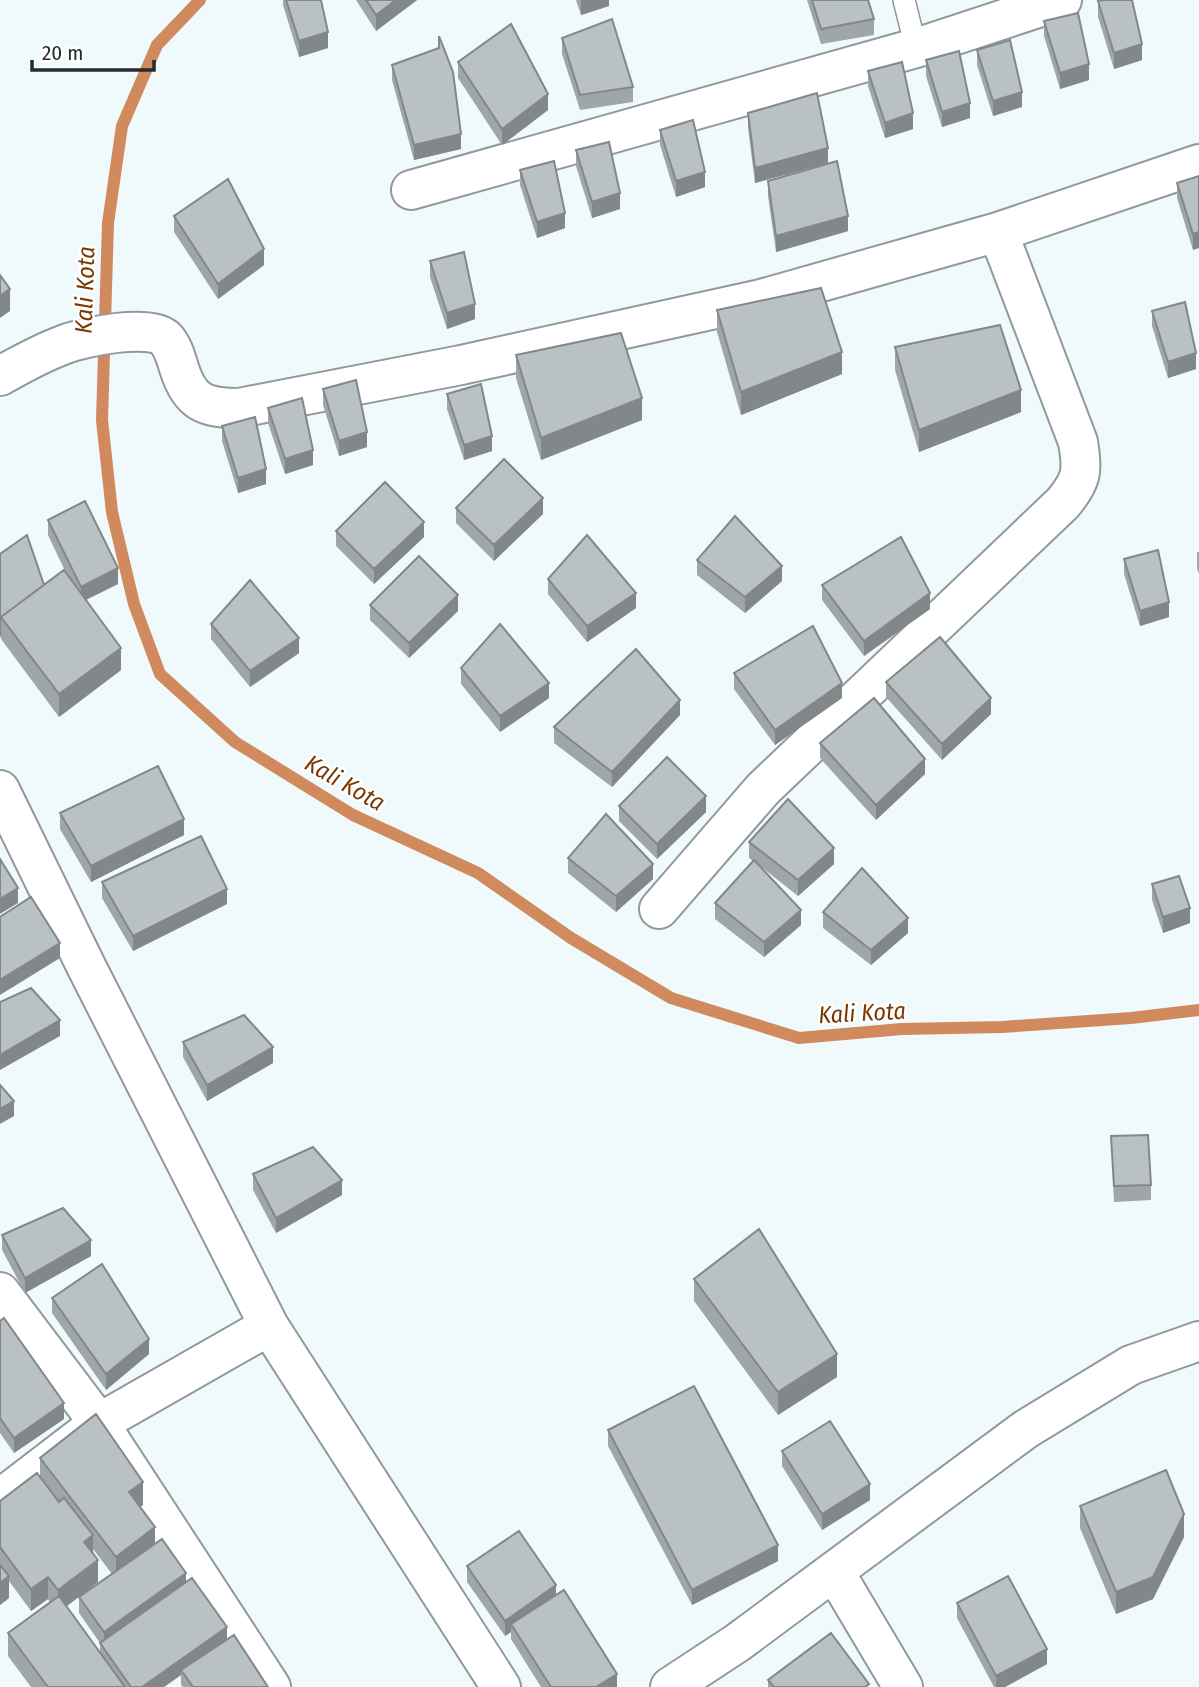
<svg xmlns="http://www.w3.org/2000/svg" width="1199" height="1687" font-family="'Fira Sans Condensed',sans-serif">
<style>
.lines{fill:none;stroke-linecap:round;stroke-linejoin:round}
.stream{stroke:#d08a5d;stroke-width:12}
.lane-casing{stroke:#90999c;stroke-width:24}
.street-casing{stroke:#90999c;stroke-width:42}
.lane{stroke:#fff;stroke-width:21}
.street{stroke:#fff;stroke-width:38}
.wall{fill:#9fa6a9;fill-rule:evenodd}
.shaded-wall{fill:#82878a}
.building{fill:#b9c1c5;stroke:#82878a;stroke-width:2}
.labels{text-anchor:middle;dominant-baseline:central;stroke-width:5;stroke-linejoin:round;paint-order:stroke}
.water-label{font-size:24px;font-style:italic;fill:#783800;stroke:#fff}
</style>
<rect width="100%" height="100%" fill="#f0f9fc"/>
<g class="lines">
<!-- stream -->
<path class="stream" d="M200 0 157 45 122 126 108 223 102 420 112 512 134 604 160 674 235 742 353 815 478 873 571 938 671 998 799 1038 902 1029 1002 1027 1131 1018 1199 1010"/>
<defs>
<path id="lane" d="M904 0 916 48"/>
<path id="street" d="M411 190 916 48 1062 0
M0 376C20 365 41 353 63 345 81 337 152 323 166 339 173 347 176 358 179 368 190 403 205 408 239 408L461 365 761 299 998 232 1199 164
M0 790 86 966 269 1326 501 1687
M659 909 763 789 1063 503C1082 480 1083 471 1078 442L998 232
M0 1292 99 1423 271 1687
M0 1499 99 1423 269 1326
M834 1571 903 1687
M670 1687 737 1643 1026 1429 1131 1365 1199 1341"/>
</defs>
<!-- lane casing -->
<use href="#lane" class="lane-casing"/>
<!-- street casing -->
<use href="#street" class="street-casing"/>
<!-- lane -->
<use href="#lane" class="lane"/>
<!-- street -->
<use href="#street" class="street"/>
</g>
<!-- wall -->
<path class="wall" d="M283 0H321L328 48 299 57 283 5Z
M356 0H417L376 31Z
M576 0H609V6L581 15Z
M807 0H868L874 19V35L821 44Z
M1098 1 1142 60 1114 69 1098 17Z
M1044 21 1089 80 1060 89 1044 36Z
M562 38 633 87V102L580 110 562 54Z
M977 50 1022 107 993 116 977 65Z
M926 60 970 118 942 127 926 76Z
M458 62 548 110 502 145 458 78Z
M392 65 461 149 414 160 392 80Z
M868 71 913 129 885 138 868 86Z
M748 113 828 163 755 183 748 128Z
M660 130 705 187 676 197 660 145Z
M576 150 620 209 592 218 576 166Z
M520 170 565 228 537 238 520 185Z
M1199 176 1193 250 1177 198V183Z
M768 181 848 231 776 252 768 196Z
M174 216 264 265 218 299 174 232Z
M430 261 475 319 447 329 430 277Z
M717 310 842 374 741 415 717 332Z
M1152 311 1196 369 1168 378 1152 326Z
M895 347 1021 412 919 452 895 370Z
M516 355 642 420 541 460 516 378Z
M323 389 367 447 339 456 323 405Z
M447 394 492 451 464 460 447 409Z
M268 408 313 465 285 474 268 423Z
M222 426 266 484 238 493 222 441Z
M456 508 543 514 494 561 456 523Z
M48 520 118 584 86 600 121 670 59 717 1 639V636L0 637V554L44 585 68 577 48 535Z
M336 531 424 537 374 584 336 546Z
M1197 552H1199V574L1197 568Z
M1124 559 1169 617 1140 626 1124 574Z
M697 560 782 581 745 613 697 575Z
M548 579 636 608 587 642 548 594Z
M822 585 930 609 864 656 822 600Z
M370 605 458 611 409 658 370 620Z
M211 624 299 653 250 687 211 639Z
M461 668 549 698 500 732 461 684Z
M734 673 842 698 775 745 734 689Z
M886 682 991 714 942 760 886 697Z
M680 715 612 787 554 743V727Z
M820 743 925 774 876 820 820 758Z
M619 806 706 812 657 859 619 821Z
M60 813 184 835 91 882 60 829Z
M749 842 834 864 798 896 759 865 801 925 764 957 715 919V903L753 861 749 858Z
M568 858 653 879 616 912 568 873Z
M102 882 227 904 133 951 102 898Z
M1152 884 1190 923 1163 933 1152 900Z
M823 912 908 933 871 965 823 928Z
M183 1042 273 1063 207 1101 183 1057Z
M1111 1136 1151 1185V1200L1114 1202Z
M253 1174 342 1195 276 1233 253 1190Z
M2 1235 91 1256 25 1293 2 1250Z
M694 1279 837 1377 778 1415 694 1301Z
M52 1298 149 1354 106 1390 52 1313Z
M0 1321 64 1419 14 1453 0 1433Z
M608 1430 778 1561 692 1605 608 1446Z
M782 1451 870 1500 822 1530 782 1466Z
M40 1458 143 1505 140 1507 155 1543 186 1582 227 1639 268 1687H183L181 1685V1675L164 1687H31L8 1656V1633L50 1603 48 1599 31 1611 9 1581V1598L0 1605V1501L40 1478ZM93 1549 112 1574 79 1597V1613L100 1643V1652L66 1606 98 1582Z
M1080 1506 1184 1537 1153 1599 1116 1614 1080 1528Z
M467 1566 556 1596 617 1687H541L511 1639V1632L505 1636 467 1582Z
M957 1603 1047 1664 1005 1687H994L957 1618Z
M768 1680 869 1687H768Z"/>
<!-- shaded-wall -->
<path class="shaded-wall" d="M396 0H417L376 31V15Z
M581 0H609V6L581 15Z
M328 32V48L299 57V41Z
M1142 44V60L1114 69V53Z
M1089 64V80L1060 89V73Z
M1022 92V107L993 116V101Z
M548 94V110L502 145V129Z
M970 103V118L942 127V112Z
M913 113V129L885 138V123Z
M461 134V149L414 160V145Z
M828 148V163L755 183V168Z
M705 172V187L676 197V181Z
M620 193V209L592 218V202Z
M565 213V228L537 238V222Z
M848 216V231L776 252V236Z
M1199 232V248L1193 250V234Z
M264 249V265L218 299V284Z
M10 289V311L0 318V296Z
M475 304V319L447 329V313Z
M842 352V374L741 415V392Z
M1196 353V369L1168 378V362Z
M1021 390V412L919 452V430Z
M642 398V420L541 460V438Z
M367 432V447L339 456V441Z
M492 436V451L464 460V445Z
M313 450V465L285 474V459Z
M266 469V484L238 493V478Z
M543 498V514L494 561V545Z
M424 522V537L374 584V569Z
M782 566V581L745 613V597Z
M118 568V584L81 602V587Z
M636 593V608L587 642V626Z
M930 593V609L864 656V641Z
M458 595V611L409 658V643Z
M1169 602V617L1140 626V611Z
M1 621V636L0 637V622Z
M299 638V653L250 687V671Z
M121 648V670L59 717V694Z
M549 683V698L500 732V716Z
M842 683V698L775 745V730Z
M991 698V714L942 760V744Z
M680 700V715L612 787V772Z
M925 759V774L876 820V805Z
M706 796V812L657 859V844Z
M184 819V835L91 882V866Z
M834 848V864L798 896V880Z
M653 864V879L616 912V896Z
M18 888V903L0 914V899Z
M227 889V904L133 951V936Z
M1190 908V923L1163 933V917Z
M801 910V925L764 957V942Z
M908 918V933L871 965V950Z
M60 943V958L0 995V980Z
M60 1020V1036L0 1070V1055Z
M273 1047V1063L207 1101V1085Z
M14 1101V1116L0 1124V1109Z
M342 1180V1195L276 1233V1218Z
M91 1240V1256L25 1293V1278Z
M149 1339V1354L106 1390V1374Z
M837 1354V1377L778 1415V1392Z
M64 1403V1419L14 1453V1438Z
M143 1482V1505L129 1515V1492Z
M870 1484V1500L822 1530V1514Z
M1184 1514V1537L1153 1599 1116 1614V1592Z
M155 1527V1549L116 1579V1557Z
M93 1535V1558L84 1542Z
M778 1545V1561L692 1605V1590Z
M98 1560V1582L58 1613V1590Z
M186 1573V1589L104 1647V1632Z
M9 1576V1598L0 1605V1583Z
M48 1577V1599L31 1611V1589Z
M556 1585V1601L511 1624V1632L505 1636V1621Z
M227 1627V1643L181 1670V1675L164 1687H142Z
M1047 1649V1664L1005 1687H996V1676Z
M617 1674V1687H596Z"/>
<!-- building -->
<path class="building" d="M286 0H321L328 32 299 41Z
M366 0H396L376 15Z
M812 0H868L874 19 821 29Z
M1103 0H1132L1142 44 1114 53 1098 1Z
M1078 13 1089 64 1060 73 1044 21Z
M612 19 633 87 580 95 562 38Z
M511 24 548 94 502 129 458 62Z
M439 36 453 72 461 134 414 145 392 65 439 48Z
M1010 40 1022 92 993 101 977 50Z
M959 51 970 103 942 112 926 60Z
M902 62 913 113 885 123 868 71Z
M817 93 828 148 755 168 748 113Z
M693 120 705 172 676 181 660 130Z
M609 142 620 193 592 202 576 150Z
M554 161 565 213 537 222 520 170Z
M837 161 848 216 776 236 768 181Z
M1199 176V232L1193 234 1177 183Z
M228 179 264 249 218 284 174 216Z
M464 252 475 304 447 313 430 261Z
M0 275 10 289 0 296Z
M821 288 842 352 741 392 717 310Z
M1185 302 1196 353 1168 362 1152 311Z
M1000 325 1021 390 919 430 895 347Z
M621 333 642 398 541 438 516 355Z
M356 380 367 432 339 441 323 389Z
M481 384 492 436 464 445 447 394Z
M302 398 313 450 285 459 268 408Z
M255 417 266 469 238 478 222 426Z
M504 459 543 498 494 545 456 508Z
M385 482 424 522 374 569 336 531Z
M85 501 118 568 81 587 48 520Z
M735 516 782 566 745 597 697 560Z
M27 535 44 585 1 617 0 622V554Z
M587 535 636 593 587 626 548 579Z
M901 537 930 593 864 641 822 585Z
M1158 550 1169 602 1140 611 1124 559Z
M419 556 458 595 409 643 370 605Z
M64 570 121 648 59 694 1 617Z
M250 580 299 638 250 671 211 624Z
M500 624 549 683 500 716 461 668Z
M813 626 842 683 775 730 734 673Z
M940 637 991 698 942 744 886 682Z
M636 649 680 700 612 772 554 727Z
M874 698 925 759 876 805 820 743Z
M667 757 706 796 657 844 619 806Z
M158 766 184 819 91 866 60 813Z
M788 799 834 848 798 880 749 842Z
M606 814 653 864 616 896 568 858Z
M201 836 227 889 133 936 102 882Z
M0 859 18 888 0 899Z
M754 860 801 910 764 942 715 903Z
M862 868 908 918 871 950 823 912Z
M1179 876 1190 908 1163 917 1152 884Z
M31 897 60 943 0 980V917Z
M31 988 60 1020 0 1055V1002Z
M244 1015 273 1047 207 1085 183 1042Z
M0 1085 14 1101 0 1109Z
M1148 1135 1151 1185 1114 1186 1111 1136Z
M313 1147 342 1180 276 1218 253 1174Z
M63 1208 91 1240 25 1278 2 1235Z
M759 1229 837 1354 778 1392 694 1279Z
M102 1264 149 1339 106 1374 52 1298Z
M4 1318 64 1403 14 1438 0 1418V1321Z
M694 1386 778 1545 692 1590 608 1430Z
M96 1414 143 1482 129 1492 155 1527 116 1557 40 1458Z
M830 1421 870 1484 822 1514 782 1451Z
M1166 1470 1184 1514 1153 1577 1116 1592 1080 1506Z
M37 1473 59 1502 64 1498 93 1535 84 1542 98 1560 58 1590 48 1577 31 1589 0 1547V1501Z
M519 1531 556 1585 505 1621 467 1566Z
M162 1539 186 1573 104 1632 79 1597Z
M0 1565 9 1576 0 1583Z
M1008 1576 1047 1649 996 1676 957 1603Z
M192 1578 227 1627 142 1687H131L100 1643Z
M564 1590 617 1674 596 1687H551L511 1624Z
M59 1596 125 1687H48L8 1633Z
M831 1633 869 1684 865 1687H774L768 1680Z
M234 1635 268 1687H193L181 1670Z"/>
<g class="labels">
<!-- water labels -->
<g class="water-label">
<text transform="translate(85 290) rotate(-88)">Kali Kota</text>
<text transform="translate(345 783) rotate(30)">Kali Kota</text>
<text transform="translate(862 1013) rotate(-3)">Kali Kota</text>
</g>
</g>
<!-- scale -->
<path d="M32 60v10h122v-10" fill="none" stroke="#272a2c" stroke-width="3.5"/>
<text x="42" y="60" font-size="21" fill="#272a2c" stroke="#ffffff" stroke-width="5" paint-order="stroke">20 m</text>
</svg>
